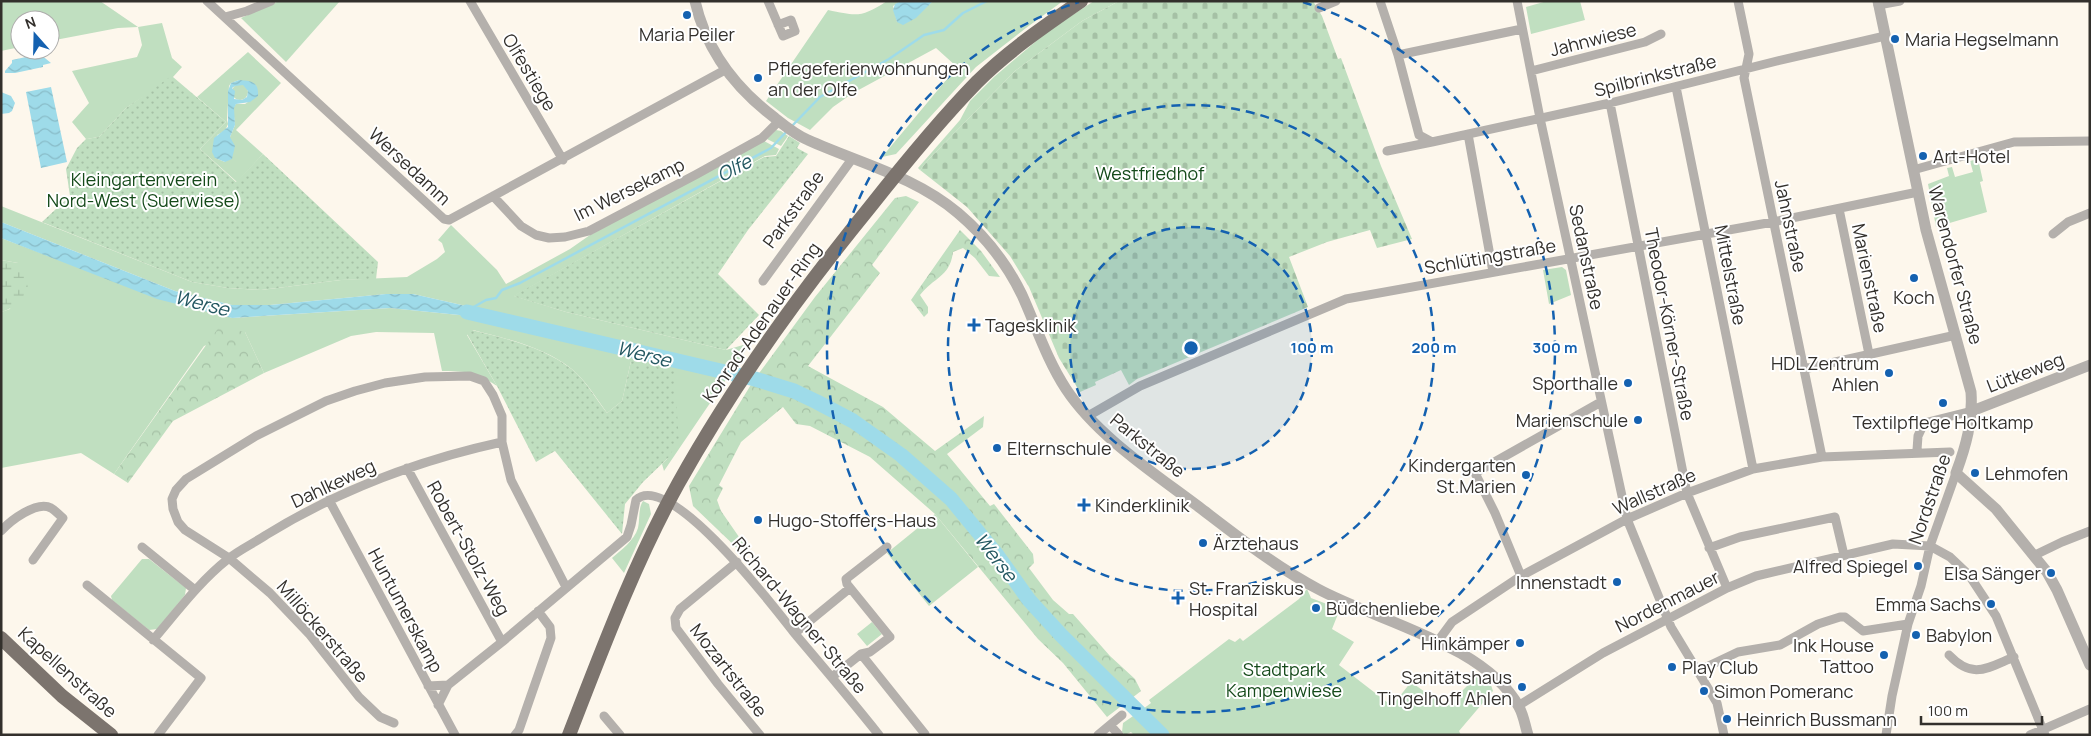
<svg xmlns="http://www.w3.org/2000/svg" width="2091" height="736" font-family="Manrope,sans-serif">
<style>
.green{fill:#c0dfc0;fill-rule:evenodd}
.forest{fill:url(#forest-crowns)}
.wetland{fill:url(#wetland-marsh)}
.cemetery{fill:url(#cemetery-stones)}
.garden{fill:url(#garden-dots)}
.water{fill:url(#water-waves);fill-rule:evenodd}
.lines{fill:none;stroke-linecap:round;stroke-linejoin:round}
.stream{stroke:#9edbe9;stroke-width:2.5}
.river{stroke:#9edbe9;stroke-width:15}
.minor{stroke:#b4b0ac;stroke-width:9}
.tertiary{stroke:#b4b0ac;stroke-width:11}
.primary{stroke:#7c746e;stroke-width:14}
.ring{fill:none;stroke:#1461b0;stroke-width:2.5;stroke-dasharray:9 6}
.poi-dot{fill:#1461b0;stroke:#fff;stroke-width:2}
.labels{text-anchor:middle;dominant-baseline:central;stroke-width:4;stroke-linejoin:round;paint-order:stroke}
.poi-label{font-size:18px;fill:#33302c;stroke:#fff;text-anchor:start}
.street-label{font-size:18px;fill:#33302c;stroke:#fff}
.park-label{font-size:18px;fill:#154a1a;stroke:#fff}
.water-label{font-size:19px;font-style:italic;fill:#235761;stroke:#fff}
.centre{fill:#1461b0;stroke:#fff;stroke-width:2.5}
.ring-label{font-size:15px;text-anchor:middle;font-weight:bold;fill:#1461b0;stroke:#fff;stroke-width:4;stroke-linejoin:round;paint-order:stroke}
</style>
<defs>
<pattern id="forest-crowns" width="20" height="18" patternUnits="userSpaceOnUse" patternTransform="scale(1.25)"><rect width="20" height="18" fill="#c0dfc0"/><path d="M2 6a3 3 0 1 1 6 0M12 15a3 3 0 1 1 6 0" fill="none" stroke="#a5c0a5"/></pattern>
<pattern id="wetland-marsh" width="20" height="14" patternUnits="userSpaceOnUse" patternTransform="scale(1.25)"><rect width="20" height="14" fill="#c0dfc0"/><path d="M1 5h8M5 5V1M11 12h8M15 12V8" fill="none" stroke="#a5c0a5"/></pattern>
<pattern id="cemetery-stones" width="16" height="16" patternUnits="userSpaceOnUse" patternTransform="scale(1.25)"><rect width="16" height="16" fill="#c0dfc0"/><path d="M2 7V4a2 2 0 0 1 4 0v3zM10 15v-3a2 2 0 0 1 4 0v3z" fill="#a5c0a5"/></pattern>
<pattern id="garden-dots" width="8" height="8" patternUnits="userSpaceOnUse" patternTransform="scale(1.25)"><rect width="8" height="8" fill="#c0dfc0"/><path d="M2 2h.1M6 6h.1" fill="none" stroke="#a5c0a5" stroke-width="1.8" stroke-linecap="round"/></pattern>
<pattern id="water-waves" width="16" height="10" patternUnits="userSpaceOnUse" patternTransform="scale(1.25)"><rect width="16" height="10" fill="#9edbe9"/><path d="M0 5q4-4 8 0t8 0" fill="none" stroke="#89bcc8"/></pattern>
</defs>
<rect width="100%" height="100%" fill="#fdf7ec"/>
<!-- green -->
<path class="green" d="M1 1H100L138 27 162 23 172 58 182 67 173 77 126 108 99 137 86 139 72 122 89 103 72 71 137 57 142 45 138 27 118 28 50 41V20H20V47L1 51Z
M279 1H340L286 62 241 18Z
M887 1H901L893 6 897 22 925 8 933 1H1063L1026 28 976 67 896 154 882 157 957 67 936 48 853 93 833 107 810 130 788 118 766 101 828 10C857 16 861 18 887 1Z
M1094 1H1119L1082 21 1015 71 929 159 920 170 918 168 960 120 970 101 994 77 1048 31Z
M1547 1H1580L1585 20 1531 34 1526 7Z
M248 52 281 83 236 130 263 154 237 182 200 149 226 122 197 97ZM239 80 258 95 245 104H236L233 108 235 125 230 137 225 162 215 158 217 135 225 131 228 124 227 120 229 86 231 83Z
M232 92a8 8 0 1 1 16 0a8 8 0 1 1-16 0Z
M776 130 781 131 788 136 781 146 767 139Z
M764 141 779 149 776 155 765 156 514 296 566 312 726 350 743 345 748 347 664 471 662 464 668 458 631 361 622 401 607 413C597 399 586 381 573 370 545 347 507 339 473 330L467 335 497 386C476 372 466 371 442 371L434 333 376 332 351 336 264 373 245 332 204 346 114 474 81 453 1 468V312L10 309 18 263 1 260V238L62 261 232 318 390 308 469 316 486 315 466 306 413 294H386L270 305H232L175 291 1 222V206L192 282 228 288 261 290 341 280 407 277 437 259 445 252 442 243 438 240 451 225 497 270 506 284 570 249 590 235Z
M1978 159 1983 181 1980 182 1987 212 1936 227 1928 184 1949 176 1947 168 1952 167 1955 177 1973 172 1970 161Z
M1562 267 1566 270 1571 295 1549 304 1543 270Z
M643 501 649 504 651 514 624 573 612 558C621 550 634 541 638 528 640 520 638 508 643 501Z
M935 514 978 567 929 606 887 553Z
M142 559H149L186 588 185 595 157 629 149 630 112 600 111 596Z
M1307 589 1311 598 1340 609 1332 629 1354 642 1339 665 1392 706 1411 682 1446 707 1477 676 1491 685 1493 691 1459 731 1461 735H1170L1143 709 1151 703 1149 700 1229 639 1235 642 1240 638 1243 641 1299 599Z
M872 622 882 634 867 646 857 634Z
M1136 714 1157 735H1134L1131 732 1125 735 1122 732 1123 723Z"/>
<!-- forest -->
<path class="forest" d="M906 196 919 202 872 265 880 273 808 366 883 407 935 451 984 416 983 427 947 454 990 506 994 504 1033 554 1034 563 1029 568 1053 600 1069 614H1073L1110 656 1135 679 1141 691 1132 698C1099 665 1063 635 1033 599 1006 566 984 528 954 497 916 458 867 421 817 398 798 388 777 382 757 376L815 297 895 198Z
M960 230 981 251 1000 277 989 276 975 258 963 248 953 252C950 277 934 277 920 295L928 307V313L924 317 911 300Z
M219 327 245 332 264 373 173 421 128 483 114 474Z
M752 383 793 395 815 405 852 424 900 458 949 502 1028 602 1059 638 1124 704 1107 717 1063 663 1038 639 935 514 870 457 810 426 796 424 783 407 741 442 719 485 723 488 717 500 721 511 746 547 740 551 693 506 689 486Z"/>
<!-- wetland -->
<path class="wetland" d="M1 260 18 263 29 274C30 292 19 307 1 312Z"/>
<!-- cemetery -->
<path class="cemetery" d="M1119 1H1313L1322 16 1338 59 1341 58 1381 166 1412 239 1377 248 1370 230 1327 242 1289 257 1308 307 1137 379 1129 385 1121 370 1095 382 1096 385 1080 392 1059 358 1029 287 1010 256 967 207 920 170 929 159 1015 71 1082 21Z"/>
<!-- garden -->
<path class="garden" d="M170 77H173L226 122 200 149 236 182 263 154 378 262 376 279 341 280 261 290 228 288 192 282 42 222 70 196 66 169 77 148 86 139 99 137 126 108Z
M789 136 800 143 797 148 808 154 748 230 718 274 759 315 726 350 566 312 513 296 764 157 776 156Z
M472 330C507 339 544 347 573 370 586 381 596 399 607 413L622 401 631 361 674 371 679 440 668 458 643 482 625 504 622 534 555 451 536 462 497 386 467 334Z"/>
<!-- water -->
<path class="water" d="M901 1H933L916 18 903 25 897 22 893 10 895 4Z
M40 54 51 63 43 65V67L15 73H5V71L12 63V60Z
M239 80C251 81 259 81 258 96L250 102 236 104 234 108 235 125 230 137 235 146 232 159 225 162 215 158 212 152 214 138 228 127V91L231 83ZM243 85 248 91 247 97 242 100 234 99 235 91 232 88 235 86Z
M51 87 67 162 41 168 26 92Z
M1 92 11 96 15 103 12 111 9 113 1 114Z
M1 222 175 291 232 305H270L386 294H413L466 306 487 315 469 316 390 308 232 318 157 299 1 238Z"/>
<g class="lines">
<!-- stream -->
<path class="stream" d="M791 127 820 97 889 59 924 35 944 30 963 13 987 1
M470 309 486 300 496 298 502 290 520 283 771 148 787 131"/>
<!-- river -->
<path class="river" d="M467 312 755 379 794 391 817 402 853 421 901 455 951 499 997 555 1029 600 1061 635 1162 735"/>
<!-- minor -->
<path class="minor" d="M207 1 444 219 449 220 725 70
M470 1 563 160
M768 1 783 36 795 31 791 20 778 25
M1380 1 1398 55 1419 135 1432 142 1610 103 1777 61 1885 36
M1517 1 1540 118 1627 519 1671 627 1717 703 1724 735
M1738 1 1749 54 1744 78 1822 457
M1878 5 1900 1
M1319 8 1336 1
M225 17 247 11 271 1
M1398 55 1522 29
M1531 71 1645 42 1661 34
M1676 87 1753 469
M1610 103 1687 493 1727 588
M1468 134 1493 272
M1387 151 1432 142
M1913 170 2014 142 2090 141
M493 196 521 226 536 235 549 238 565 237 589 231 697 174 762 138 779 121
M1839 209 1869 354
M2053 234 2068 222 2090 213
M763 281 852 159
M1804 369 1956 335
M1088 416 1140 386 1346 299 1773 222 1918 192
M1915 453 1917 450 1918 436 1924 423 1972 411
M407 468 502 642
M329 500 455 735
M1 531C10 521 37 500 51 508 55 510 59 515 63 518L33 560
M142 547 195 590
M1709 548 1740 537 1835 517 1844 555
M2035 555 2062 542 2090 531
M737 562 680 609 675 618 676 628 718 684 760 735
M1521 576 1495 513 1475 473 1601 402
M87 585 201 678 158 735
M795 633 850 588
M153 640C177 612 199 582 228 559 239 550 254 543 266 535 339 490 420 460 502 442
M1438 641 1452 622 1521 576 1627 519 1687 493 1753 469 1822 457 1950 452
M861 654 870 652 890 637 847 584 846 579 887 547
M1949 655C1973 680 1987 668 2014 657
M1698 671 1738 652 1780 645 1818 624 1840 617H1845L1863 631 1908 624
M832 677 861 654 925 734
M428 686 448 685
M438 705 448 685 502 642 627 537 631 525 636 500C669 468 777 611 796 635 824 668 852 701 879 735
M1518 706 1603 653 1727 588 1756 576 1893 544 1930 546 1950 557 1969 575 1996 616 2045 735
M604 716 620 735
M394 723 380 717 359 697 310 635 270 593 229 558 185 530 178 522 173 509 172 499 176 490 186 479 256 436 326 401 355 391 385 383 425 377 470 376 484 381 493 395 502 416V442L511 480 566 587
M1110 725 1119 735
M515 735 519 730 551 638 550 627 538 611
M1098 735 1122 715
M1886 735 1892 696 1908 624 1921 586 1930 546 1956 473
M2030 735 2090 709"/>
<!-- tertiary -->
<path class="tertiary" d="M695 1C706 50 735 88 775 118 785 126 796 135 808 140 859 163 914 176 958 213 984 235 1007 264 1022 295 1036 326 1047 360 1066 389 1097 436 1154 473 1199 507 1237 536 1276 567 1318 589 1377 621 1486 645 1519 707 1524 716 1525 726 1528 735
M1878 1 1926 230 1971 392C1973 421 1966 446 1956 473L1996 509 2047 572 2057 590 2090 665
M1972 411 2090 365"/>
<!-- primary -->
<path class="primary" d="M1 638 62 696 111 735
M569 735C602 650 634 564 678 484 733 385 799 294 870 207 904 164 939 121 977 82 1008 51 1045 26 1081 1"/>
</g>
<!-- distance rings -->
<circle cx="1191" cy="348" r="121" fill="#1461b0" fill-opacity=".12"/>
<g class="ring">
<circle cx="1191" cy="348" r="121"/>
<circle cx="1191" cy="348" r="243"/>
<path d="M1303 2A364 364 0 1 1 1079 2"/>
</g>
<!-- markers -->
<g class="poi-dot">
<circle cx="687" cy="15" r="5"/>
<circle cx="1895" cy="39" r="5"/>
<circle cx="758" cy="78" r="5"/>
<circle cx="1923" cy="156" r="5"/>
<circle cx="1914" cy="278" r="5"/>
<path d="M971.5 317.5h5v5h5v5h-5v5h-5v-5h-5v-5h5z"/>
<circle cx="1889" cy="373" r="5"/>
<circle cx="1628" cy="383" r="5"/>
<circle cx="1943" cy="403" r="5"/>
<circle cx="1638" cy="420" r="5"/>
<circle cx="997" cy="448" r="5"/>
<circle cx="1975" cy="473" r="5"/>
<circle cx="1526" cy="475" r="5"/>
<path d="M1081.5 497.5h5v5h5v5h-5v5h-5v-5h-5v-5h5z"/>
<circle cx="758" cy="520" r="5"/>
<circle cx="1203" cy="543" r="5"/>
<circle cx="1918" cy="566" r="5"/>
<circle cx="2051" cy="573" r="5"/>
<circle cx="1617" cy="582" r="5"/>
<path d="M1175.5 590.5h5v5h5v5h-5v5h-5v-5h-5v-5h5z"/>
<circle cx="1991" cy="604" r="5"/>
<circle cx="1316" cy="608" r="5"/>
<circle cx="1916" cy="635" r="5"/>
<circle cx="1520" cy="643" r="5"/>
<circle cx="1884" cy="655" r="5"/>
<circle cx="1672" cy="667" r="5"/>
<circle cx="1522" cy="687" r="5"/>
<circle cx="1704" cy="691" r="5"/>
<circle cx="1727" cy="719" r="5"/>
</g>
<g class="labels">
<!-- poi labels -->
<g class="poi-label">
<text x="687" y="34" text-anchor="middle">Maria Peiler</text>
<text x="1905" y="39">Maria Hegselmann</text>
<text x="768" y="68">Pflegeferienwohnungen<tspan x="768" dy="21">an der Olfe</tspan></text>
<text x="1933" y="156">Art-Hotel</text>
<text x="1914" y="297" text-anchor="middle">Koch</text>
<text x="985" y="325">Tagesklinik</text>
<text x="1879" y="363" text-anchor="end">HDL Zentrum<tspan x="1879" dy="21">Ahlen</tspan></text>
<text x="1618" y="383" text-anchor="end">Sporthalle</text>
<text x="1628" y="420" text-anchor="end">Marienschule</text>
<text x="1943" y="422" text-anchor="middle">Textilpflege Holtkamp</text>
<text x="1007" y="448">Elternschule</text>
<text x="1516" y="465" text-anchor="end">Kindergarten<tspan x="1516" dy="21">St.Marien</tspan></text>
<text x="1985" y="473">Lehmofen</text>
<text x="1095" y="505">Kinderklinik</text>
<text x="768" y="520">Hugo-Stoffers-Haus</text>
<text x="1213" y="543">Ärztehaus</text>
<text x="1908" y="566" text-anchor="end">Alfred Spiegel</text>
<text x="2041" y="573" text-anchor="end">Elsa Sänger</text>
<text x="1607" y="582" text-anchor="end">Innenstadt</text>
<text x="1189" y="588">St. Franziskus<tspan x="1189" dy="21">Hospital</tspan></text>
<text x="1981" y="604" text-anchor="end">Emma Sachs</text>
<text x="1326" y="608">Büdchenliebe</text>
<text x="1926" y="635">Babylon</text>
<text x="1510" y="643" text-anchor="end">Hinkämper</text>
<text x="1874" y="645" text-anchor="end">Ink House<tspan x="1874" dy="21">Tattoo</tspan></text>
<text x="1682" y="667">Play Club</text>
<text x="1512" y="677" text-anchor="end">Sanitätshaus<tspan x="1512" dy="21">Tingelhoff Ahlen</tspan></text>
<text x="1714" y="691">Simon Pomeranc</text>
<text x="1737" y="719">Heinrich Bussmann</text>
</g>
<!-- street labels -->
<g class="street-label">
<text transform="translate(1593 39) rotate(-14)">Jahnwiese</text>
<text transform="translate(530 72) rotate(59)">Olfestiege</text>
<text transform="translate(1655 75) rotate(-14)">Spilbrinkstraße</text>
<text transform="translate(410 166) rotate(43)">Wersedamm</text>
<text transform="translate(629 189) rotate(-26)">Im Wersekamp</text>
<text transform="translate(793 209) rotate(-54)">Parkstraße</text>
<text transform="translate(1791 226) rotate(78)">Jahnstraße</text>
<text transform="translate(1490 256) rotate(-10)">Schlütingstraße</text>
<text transform="translate(1587 257) rotate(78)">Sedanstraße</text>
<text transform="translate(1956 265) rotate(75)">Warendorfer Straße</text>
<text transform="translate(1731 275) rotate(79)">Mittelstraße</text>
<text transform="translate(1870 278) rotate(78)">Marienstraße</text>
<text transform="translate(761 322) rotate(-55)">Konrad-Adenauer-Ring</text>
<text transform="translate(1670 324) rotate(79)">Theodor-Körner-Straße</text>
<text transform="translate(2025 372) rotate(-21)">Lütkeweg</text>
<text transform="translate(1148 445) rotate(39)">Parkstraße</text>
<text transform="translate(333 483) rotate(-25)">Dahlkeweg</text>
<text transform="translate(1654 491) rotate(-24)">Wallstraße</text>
<text transform="translate(1929 499) rotate(-71)">Nordstraße</text>
<text transform="translate(469 548) rotate(61)">Robert-Stolz-Weg</text>
<text transform="translate(1667 601) rotate(-27)">Nordenmauer</text>
<text transform="translate(406 610) rotate(62)">Huntumerskamp</text>
<text transform="translate(800 615) rotate(50)">Richard-Wagner-Straße</text>
<text transform="translate(323 631) rotate(49)">Millöckerstraße</text>
<text transform="translate(729 670) rotate(52)">Mozartstraße</text>
<text transform="translate(68 672) rotate(42)">Kapellenstraße</text>
</g>
<!-- park labels -->
<g class="park-label">
<text x="1150" y="173">Westfriedhof</text>
<text x="144" y="179">Kleingartenverein<tspan x="144" dy="21">Nord-West (Suerwiese)</tspan></text>
<text x="1284" y="669">Stadtpark<tspan x="1284" dy="21">Kampenwiese</tspan></text>
</g>
<!-- water labels -->
<g class="water-label">
<text transform="translate(734 168) rotate(-28)">Olfe</text>
<text transform="translate(202 303) rotate(14)">Werse</text>
<text transform="translate(644 354) rotate(14)">Werse</text>
<text transform="translate(996 557) rotate(52)">Werse</text>
</g>
</g>
<circle cx="1191" cy="348" r="8" class="centre"/>
<g class="ring-label">
<text x="1312" y="353">100 m</text>
<text x="1434" y="353">200 m</text>
<text x="1555" y="353">300 m</text>
</g>
<!-- border -->
<rect width="2091" height="736" fill="none" stroke="#33302c" stroke-width="5"/>
<!-- north arrow -->
<g transform="translate(35 35) rotate(340)"><circle r="24" fill="#ffffff" stroke="#adacab"/>
<path d="M0-4L9 19L0 12L-9 19Z" fill="#1461b0"/>
<text y="-8" font-size="14" font-weight="bold" text-anchor="middle" fill="#33302c">N</text>
</g>
<!-- scale -->
<path d="M1921 716v8h121v-8" fill="none" stroke="#33302c" stroke-width="2.5"/>
<text x="1928" y="716" font-size="15" fill="#33302c" stroke="#ffffff" stroke-width="4" paint-order="stroke">100 m</text>
</svg>
